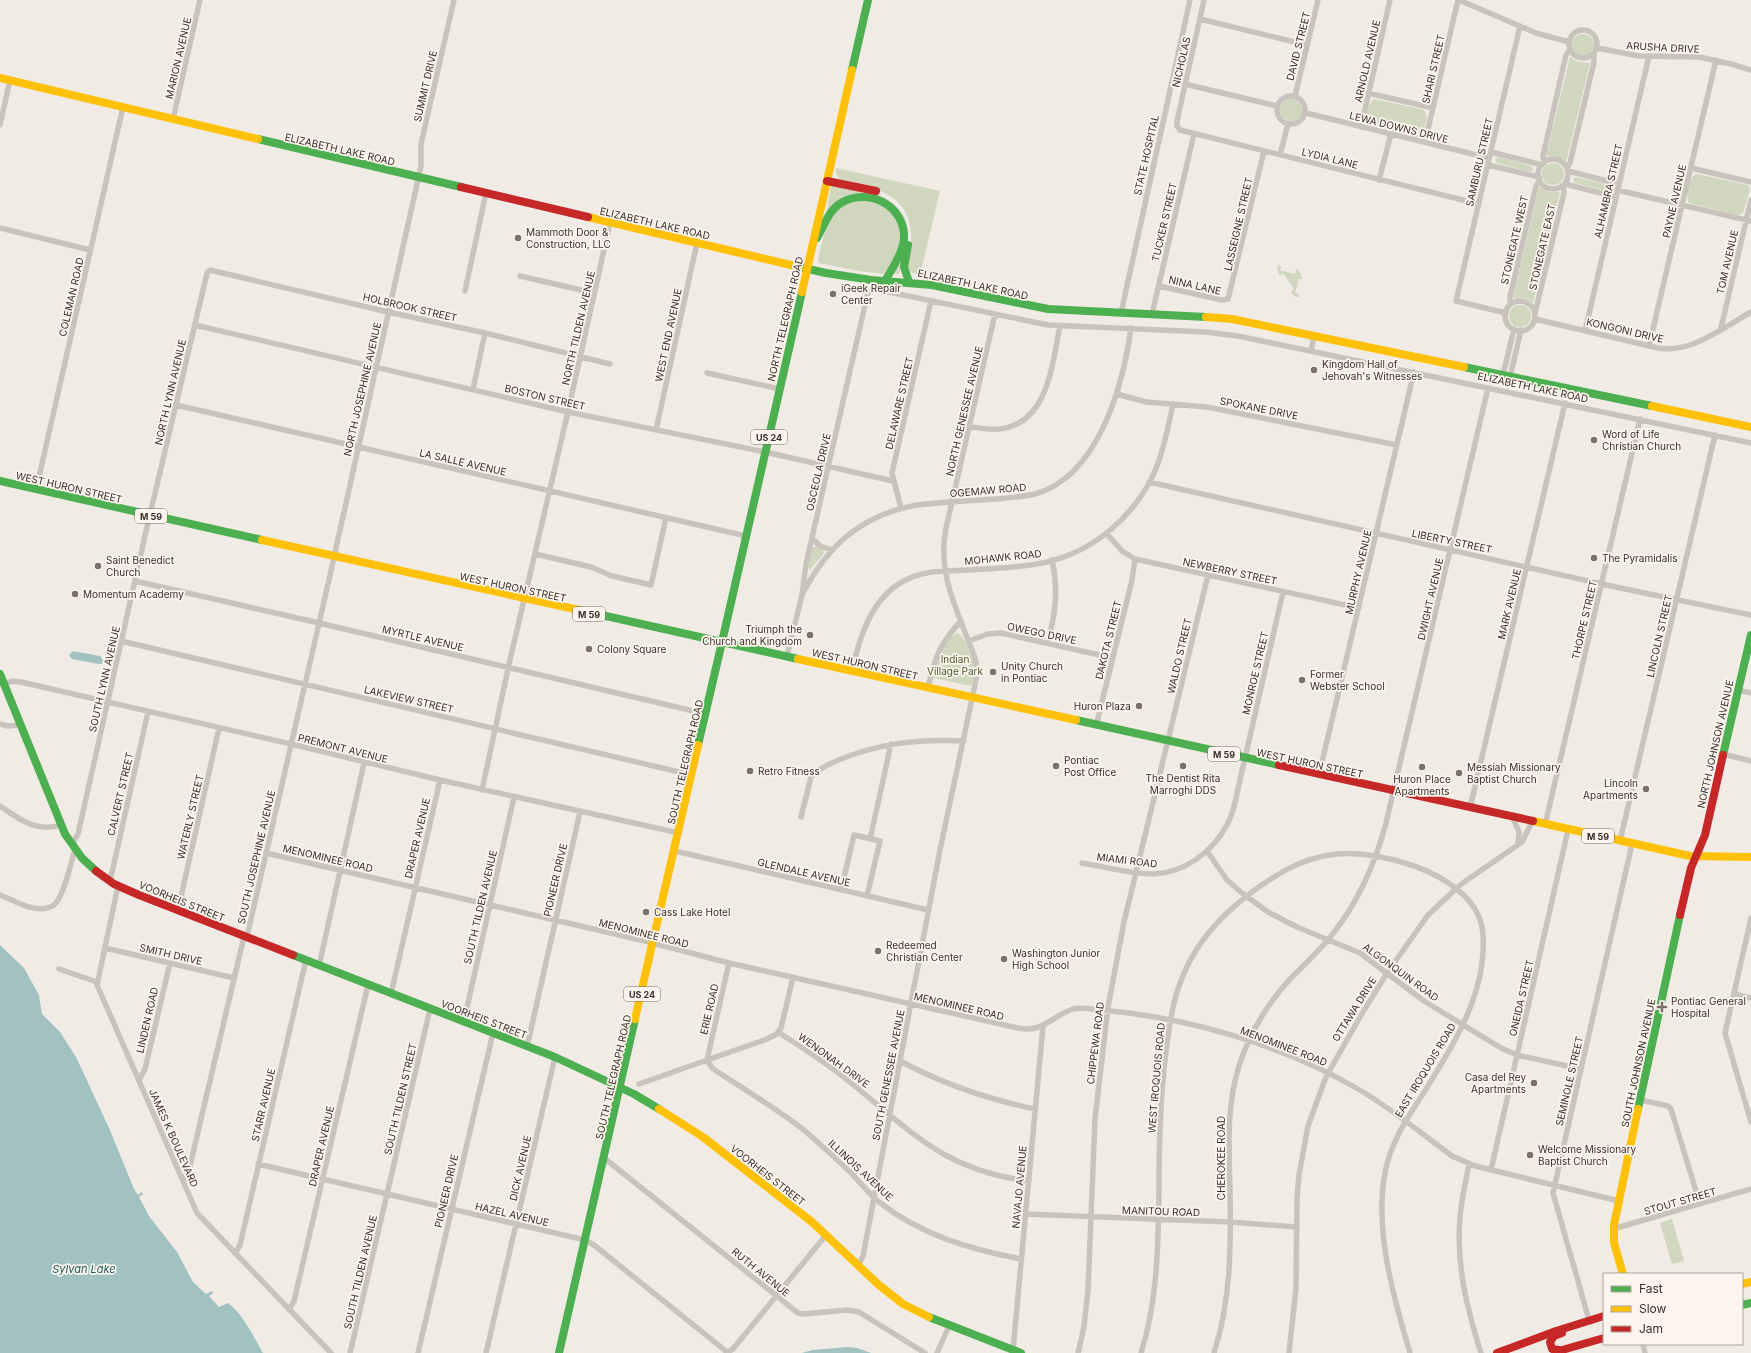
<svg xmlns="http://www.w3.org/2000/svg" width="1751" height="1353" font-family="Inter,sans-serif">
<style>
.green{fill:#d1d6bf}
.water{fill:#a1c2c1}
.lines{fill:none;stroke-linecap:round;stroke-linejoin:round}
.street{stroke:#c9c3be;stroke-width:5.5}
.fast{stroke:#4caf50;stroke-width:8}
.slow{stroke:#ffc107;stroke-width:8}
.jam{stroke:#c62828;stroke-width:8}
.poi-dot{fill:#7a716c;stroke:#fbf5ee;stroke-width:1.5}
.labels{text-anchor:middle;dominant-baseline:central;stroke-width:3.5;stroke-linejoin:round;paint-order:stroke}
.shield{fill:#fbf5ee;stroke:#756b66;stroke-width:1}
.shield-label{font-size:9px;font-weight:bold;fill:#3b302b}
.street-label{font-size:10px;fill:#3b302b;stroke:#fbf5ee}
.poi-label{font-size:10px;fill:#3b302b;stroke:#fbf5ee;text-anchor:start}
.park-label{font-size:10px;fill:#4a5a2e;stroke:#fbf5ee}
.water-label{font-size:11px;font-style:italic;fill:#1f5a5e;stroke:#fbf5ee}
</style>
<rect width="100%" height="100%" fill="#f0ebe5"/>
<!-- green -->
<path class="green" d="M1572 45a11 11 0 1 1 22 0a11 11 0 1 1-22 0Z
M1570 57 1578 62 1590 63 1566 162 1557 157 1546 156Z
M1375 99 1424 110 1427 117 1423 135 1417 137 1368 124C1364 119 1368 101 1375 99Z
M1280 110a11 11 0 1 1 22 0a11 11 0 1 1-22 0Z
M1499 157 1531 166 1534 170 1530 172 1497 163 1495 159Z
M1542 174a11 11 0 1 1 22 0a11 11 0 1 1-22 0Z
M836 168 940 191 920 275 911 272 907 266C909 255 912 244 911 233 909 192 870 187 839 179L836 173Z
M1696 174 1748 185 1750 190 1743 213 1738 215 1689 203C1685 196 1689 178 1696 174Z
M1575 177 1610 185 1612 189 1607 191 1575 183 1573 181Z
M833 185C864 191 910 194 907 238 906 250 902 262 899 274L891 273C896 264 904 254 905 243 912 195 853 175 826 215L831 186Z
M1539 187 1550 192H1560L1533 303 1525 298H1513Z
M869 198 894 212 901 232 899 251 884 274 859 271 819 263 818 258 827 223 843 203Z
M1279 265 1281 266 1280 270 1295 274 1296 269 1299 270 1303 279H1299L1295 293 1299 294V297H1296L1291 293 1294 289 1284 274 1279 275 1277 268Z
M1509 316a11 11 0 1 1 22 0a11 11 0 1 1-22 0Z
M816 546 823 550 824 553 810 570 808 567 812 548Z
M957 633C965 636 973 658 974 667 974 673 973 680 971 686L933 678C936 666 944 637 957 633Z
M1672 1219 1684 1261 1672 1264 1660 1223Z"/>
<!-- water -->
<path class="water" d="M73 651 100 656 103 660 102 664H99L72 659 69 655Z
M0 945 24 968 39 995 42 1014 60 1032 76 1057 109 1128 134 1189 138 1195 142 1192 143 1194 139 1197 149 1216 177 1252 193 1282 206 1294 212 1291 213 1293 209 1296 219 1307 228 1303C244 1315 253 1336 263 1353H0Z
M848 1347 857 1348 871 1353H802L812 1350Z"/>
<g class="lines">
<!-- street -->
<path class="street" d="M1204 0 1177 121V126L1180 130 1479 204
M1459 0 1536 33 1569 42
M1200 19 1307 45
M1569 44a14 14 0 1 1 28 0a14 14 0 1 1-28 0Z
M1597 48 1639 56 1699 57 1731 64 1751 70
M1185 84 1277 106
M1368 93 1433 108
M1277 110a14 14 0 1 1 28 0a14 14 0 1 1-28 0Z
M1295 96 1318 0
M1306 113 1489 158
M173 119 200 0
M0 125 10 80
M1361 127 1390 0
M1425 142 1458 0
M1491 152 1542 165
M1280 155 1288 124
M1538 174a15 15 0 1 1 30 0a15 15 0 1 1-30 0Z
M1544 163 1543 156 1566 55 1570 49
M1488 165 1539 177
M1567 168 1570 163 1594 62V54
M1691 168 1751 182
M1568 171 1619 184
M1379 180 1391 134
M1565 184 1616 197
M1617 190 1751 221
M0 228 90 250
M520 276 594 293
M1159 286 1222 300 1228 299 1264 151
M879 290 1048 325 1206 332 1238 336 1751 443
M465 291 486 193
M1505 316a15 15 0 1 1 30 0a15 15 0 1 1-30 0Z
M1510 305V297L1536 186 1540 180
M1121 313 1190 0
M1506 313 1456 301 1520 26
M1535 313 1564 193 1563 185
M1152 314 1194 134
M1535 319 1658 348C1691 354 1724 327 1751 312
M195 325 568 412 765 452 893 481
M1721 328 1751 200
M1585 331 1649 56
M1649 346 1716 60
M1311 351 1314 336
M707 373 780 389
M1503 375 1514 329
M1510 377 1521 330
M473 389 485 333
M1117 394 1146 402 1207 407 1397 445
M176 405 746 536
M970 427C980 428 990 430 1000 429 1049 423 1052 363 1060 326
M656 430 697 243
M1149 482 1606 585 1751 615
M36 490 123 107
M901 508 892 473 931 301
M1106 533 1122 551 1135 559 1359 608
M812 538 820 546 832 550
M535 554 591 567 612 576 651 585 666 518
M135 581 319 623 706 714
M802 595C827 546 861 515 917 505 943 502 970 501 996 499 1009 498 1022 497 1035 494 1099 476 1123 385 1131 328
M121 641 692 775
M968 641 988 634 1001 633 1113 658
M1048 643C1055 614 1059 590 1052 560
M787 656 802 595 806 564 868 292
M852 671C862 625 879 579 932 572 969 569 1010 570 1047 562 1094 551 1135 516 1155 471 1164 450 1168 427 1173 404
M4 684 12 681 21 682 291 744 440 780 679 833
M928 688C934 659 940 643 961 621
M1738 690 1751 693
M0 724 8 726 21 725
M1096 726 1132 580 1135 559
M1723 754 1751 761
M1319 775 1414 372
M482 790 510 660 567 416 610 223
M0 806C19 819 37 833 61 825
M1470 808 1565 403
M801 817 811 777C816 770 826 766 834 762 877 743 918 739 964 741
M1513 818 1519 832 1518 844
M1545 825 1640 419
M871 835 891 744
M1620 841 1715 435
M72 844 78 834 144 540 207 273 210 270 218 272 388 312 485 333 610 364
M675 851 928 910
M1207 851 1227 880 1242 893 1268 912 1297 927 1360 953 1424 1001 1501 1048 1517 1055 1581 1069
M266 853 645 941 729 963 1018 1028C1044 1033 1051 1016 1073 1009 1081 1007 1092 1009 1100 1010 1187 1017 1283 1045 1358 1089 1391 1108 1421 1133 1452 1156L1475 1166 1619 1201
M1082 863C1106 867 1131 874 1154 874 1185 873 1213 851 1227 825 1232 815 1235 804 1237 793L1283 592
M110 881 148 712
M118 886 97 985 197 1213 331 1353
M841 890 854 835 880 841 867 896
M0 895C10 899 19 904 29 907 37 909 47 910 54 905 64 896 71 863 75 849
M178 910 219 728
M1751 918 1725 1033 1751 1122
M105 948 234 978
M319 966 364 763
M59 969 97 982
M391 994 440 780
M1734 994 1751 998
M464 1021 514 797
M778 1032C803 1048 828 1064 851 1083 912 1132 945 1171 1029 1181
M527 1047 580 812
M707 1060 712 1068C743 1089 775 1107 805 1131 821 1145 837 1159 852 1174 861 1183 869 1194 879 1202 921 1235 969 1249 1021 1259
M707 1060 729 963
M900 1061C943 1084 987 1099 1035 1109
M139 1080 145 1069 170 963
M639 1084 767 1039 777 1034 781 1028 793 977
M1640 1100 1668 1106 1671 1109 1700 1204
M604 1158 798 1313 804 1314 847 1310 859 1312 925 1353
M258 1164 585 1240 594 1245 727 1352
M1469 1164C1466 1182 1461 1200 1460 1218 1456 1265 1467 1309 1481 1353
M1491 1170 1568 830
M183 1181 189 1170 243 941 248 932 326 593 421 166V144L454 0
M1025 1214 1230 1222 1297 1227
M1613 1229 1751 1189
M235 1253 240 1245 306 960
M858 1266 863 1256 940 850 977 675C978 661 971 648 966 635 952 599 938 567 946 528L995 314
M289 1310 294 1301 368 985
M1589 1320 1553 1193 1632 844
M1643 1344 1645 1353
M1013 1350 1043 1026
M350 1353 430 1009
M418 1353 493 1033
M486 1353 555 1057
M726 1353 733 1349 826 1235
M937 1353 949 1326
M1078 1353 1084 1327 1088 1290 1095 1119 1108 1007 1124 922 1208 575
M1141 1353C1158 1299 1158 1246 1159 1190 1159 1141 1160 1093 1167 1044 1171 1011 1177 981 1195 952 1216 918 1250 891 1284 871 1300 862 1318 856 1336 854 1384 850 1480 876 1483 935 1487 995 1451 1049 1421 1097 1405 1121 1390 1145 1385 1173 1374 1230 1394 1299 1410 1353
M1214 1353C1231 1300 1231 1247 1230 1191 1229 1149 1226 1107 1239 1066 1250 1032 1269 1001 1293 976 1306 963 1320 950 1331 936 1358 903 1375 864 1386 823L1488 388
M1289 1353 1296 1288 1297 1198 1299 1175 1308 1126 1326 1077 1360 1017 1387 973 1428 915 1460 885 1522 842 1532 822"/>
<!-- fast -->
<path class="fast" d="M852 70 868 0
M258 139 461 187
M817 238C824 226 829 210 841 203 871 185 911 210 903 245 900 258 891 270 885 281
M908 245 904 267 909 282
M799 267 826 273 871 280 932 285 1048 309 1206 317
M1464 367 1652 406
M0 481 262 540
M588 612 798 659
M722 642 802 292
M0 674 65 834 82 858 96 871
M1076 720 1279 765
M698 745 722 642
M1723 755 1751 635
M293 955 555 1057 634 1094 659 1109
M1638 1109 1680 915
M1742 1305 1751 1303
M929 1317 1021 1353
M559 1353 635 1019"/>
<!-- slow -->
<path class="slow" d="M0 78 258 139
M588 217 799 267
M802 292 852 70
M1206 317 1232 319 1464 367
M1652 406 1751 427
M262 540 588 612
M798 659 1076 720
M1533 821 1690 856 1751 857
M635 1019 698 745
M659 1109 703 1137 812 1222 879 1285 903 1304 929 1317
M1623 1274 1614 1243V1225L1638 1109
M1742 1284 1751 1282"/>
<!-- jam -->
<path class="jam" d="M827 181 876 191
M461 187 588 217
M1279 765 1533 821
M96 871 114 884 139 895 293 955
M1680 915 1691 868 1705 835 1723 755
M1559 1350 1552 1349 1550 1342 1554 1336 1562 1333
M1555 1352 1604 1338
M1497 1353 1556 1331 1604 1316"/>
</g>
<!-- markers -->
<g class="poi-dot">
<circle cx="518" cy="238" r="4"/>
<circle cx="833" cy="294" r="4"/>
<circle cx="1314" cy="370" r="4"/>
<circle cx="1594" cy="440" r="4"/>
<circle cx="1594" cy="558" r="4"/>
<circle cx="98" cy="566" r="4"/>
<circle cx="75" cy="594" r="4"/>
<circle cx="810" cy="635" r="4"/>
<circle cx="589" cy="649" r="4"/>
<circle cx="993" cy="672" r="4"/>
<circle cx="1302" cy="680" r="4"/>
<circle cx="1139" cy="706" r="4"/>
<circle cx="1056" cy="766" r="4"/>
<circle cx="1183" cy="766" r="4"/>
<circle cx="1422" cy="767" r="4"/>
<circle cx="750" cy="771" r="4"/>
<circle cx="1459" cy="773" r="4"/>
<circle cx="1646" cy="789" r="4"/>
<circle cx="646" cy="912" r="4"/>
<circle cx="878" cy="951" r="4"/>
<circle cx="1004" cy="959" r="4"/>
<path d="M1660 1001h4v4h4v4h-4v4h-4v-4h-4v-4h4z"/>
<circle cx="1534" cy="1083" r="4"/>
<circle cx="1530" cy="1155" r="4"/>
</g>
<g class="labels">
<!-- shield labels -->
<g class="shield">
<rect x="751" y="430" width="36" height="14" rx="3"/>
<rect x="135" y="509" width="32" height="14" rx="3"/>
<rect x="573" y="607" width="32" height="14" rx="3"/>
<rect x="1208" y="747" width="32" height="14" rx="3"/>
<rect x="1582" y="829" width="32" height="14" rx="3"/>
<rect x="624" y="987" width="36" height="14" rx="3"/>
</g>
<g class="shield-label">
<text x="769" y="437">US 24</text>
<text x="151" y="516">M 59</text>
<text x="589" y="614">M 59</text>
<text x="1224" y="754">M 59</text>
<text x="1598" y="836">M 59</text>
<text x="642" y="994">US 24</text>
</g>
<!-- street labels -->
<g class="street-label">
<text transform="translate(1298 46) rotate(-76)">DAVID STREET</text>
<text transform="translate(1663 47) rotate(3)">ARUSHA DRIVE</text>
<text transform="translate(178 58) rotate(-77)">MARION AVENUE</text>
<text transform="translate(1367 61) rotate(-77)">ARNOLD AVENUE</text>
<text transform="translate(1181 62) rotate(-77)">NICHOLAS</text>
<text transform="translate(1433 69) rotate(-77)">SHARI STREET</text>
<text transform="translate(425 86) rotate(-77)">SUMMIT DRIVE</text>
<text transform="translate(1399 127) rotate(14)">LEWA DOWNS DRIVE</text>
<text transform="translate(340 149) rotate(13)">ELIZABETH LAKE ROAD</text>
<text transform="translate(1146 155) rotate(-77)">STATE HOSPITAL</text>
<text transform="translate(1330 158) rotate(14)">LYDIA LANE</text>
<text transform="translate(1479 162) rotate(-77)">SAMBURU STREET</text>
<text transform="translate(1608 191) rotate(-77)">ALHAMBRA STREET</text>
<text transform="translate(1674 201) rotate(-77)">PAYNE AVENUE</text>
<text transform="translate(1164 222) rotate(-77)">TUCKER STREET</text>
<text transform="translate(655 223) rotate(13)">ELIZABETH LAKE ROAD</text>
<text transform="translate(1238 224) rotate(-77)">LASSEIGNE STREET</text>
<text transform="translate(1514 240) rotate(-77)">STONEGATE WEST</text>
<text transform="translate(1542 247) rotate(-77)">STONEGATE EAST</text>
<text transform="translate(1727 262) rotate(-77)">TOM AVENUE</text>
<text transform="translate(973 284) rotate(12)">ELIZABETH LAKE ROAD</text>
<text transform="translate(1195 285) rotate(13)">NINA LANE</text>
<text transform="translate(71 297) rotate(-77)">COLEMAN ROAD</text>
<text transform="translate(410 307) rotate(13)">HOLBROOK STREET</text>
<text transform="translate(785 319) rotate(-77)">NORTH TELEGRAPH ROAD</text>
<text transform="translate(578 328) rotate(-77)">NORTH TILDEN AVENUE</text>
<text transform="translate(1625 330) rotate(13)">KONGONI DRIVE</text>
<text transform="translate(668 335) rotate(-78)">WEST END AVENUE</text>
<text transform="translate(1533 387) rotate(12)">ELIZABETH LAKE ROAD</text>
<text transform="translate(362 389) rotate(-77)">NORTH JOSEPHINE AVENUE</text>
<text transform="translate(170 392) rotate(-77)">NORTH LYNN AVENUE</text>
<text transform="translate(545 397) rotate(13)">BOSTON STREET</text>
<text transform="translate(899 403) rotate(-77)">DELAWARE STREET</text>
<text transform="translate(1259 408) rotate(11)">SPOKANE DRIVE</text>
<text transform="translate(964 411) rotate(-77)">NORTH GENESSEE AVENUE</text>
<text transform="translate(463 462) rotate(13)">LA SALLE AVENUE</text>
<text transform="translate(818 472) rotate(-77)">OSCEOLA DRIVE</text>
<text transform="translate(69 487) rotate(13)">WEST HURON STREET</text>
<text transform="translate(988 490) rotate(-5)">OGEMAW ROAD</text>
<text transform="translate(1452 541) rotate(12)">LIBERTY STREET</text>
<text transform="translate(1003 557) rotate(-6)">MOHAWK ROAD</text>
<text transform="translate(1230 571) rotate(12)">NEWBERRY STREET</text>
<text transform="translate(1358 572) rotate(-77)">MURPHY AVENUE</text>
<text transform="translate(513 587) rotate(12)">WEST HURON STREET</text>
<text transform="translate(1430 599) rotate(-77)">DWIGHT AVENUE</text>
<text transform="translate(1509 604) rotate(-77)">MARK AVENUE</text>
<text transform="translate(1584 620) rotate(-77)">THORPE STREET</text>
<text transform="translate(1042 633) rotate(12)">OWEGO DRIVE</text>
<text transform="translate(1659 636) rotate(-77)">LINCOLN STREET</text>
<text transform="translate(423 638) rotate(13)">MYRTLE AVENUE</text>
<text transform="translate(1108 640) rotate(-76)">DAKOTA STREET</text>
<text transform="translate(1179 656) rotate(-77)">WALDO STREET</text>
<text transform="translate(865 664) rotate(13)">WEST HURON STREET</text>
<text transform="translate(1255 673) rotate(-77)">MONROE STREET</text>
<text transform="translate(104 679) rotate(-77)">SOUTH LYNN AVENUE</text>
<text transform="translate(409 699) rotate(13)">LAKEVIEW STREET</text>
<text transform="translate(1715 744) rotate(-77)">NORTH JOHNSON AVENUE</text>
<text transform="translate(343 748) rotate(14)">PREMONT AVENUE</text>
<text transform="translate(685 762) rotate(-77)">SOUTH TELEGRAPH ROAD</text>
<text transform="translate(1310 763) rotate(12)">WEST HURON STREET</text>
<text transform="translate(120 794) rotate(-77)">CALVERT STREET</text>
<text transform="translate(190 817) rotate(-77)">WATERLY STREET</text>
<text transform="translate(417 838) rotate(-77)">DRAPER AVENUE</text>
<text transform="translate(256 857) rotate(-77)">SOUTH JOSEPHINE AVENUE</text>
<text transform="translate(328 858) rotate(13)">MENOMINEE ROAD</text>
<text transform="translate(1127 860) rotate(7)">MIAMI ROAD</text>
<text transform="translate(804 872) rotate(13)">GLENDALE AVENUE</text>
<text transform="translate(555 880) rotate(-77)">PIONEER DRIVE</text>
<text transform="translate(182 901) rotate(22)">VOORHEIS STREET</text>
<text transform="translate(480 907) rotate(-77)">SOUTH TILDEN AVENUE</text>
<text transform="translate(644 933) rotate(14)">MENOMINEE ROAD</text>
<text transform="translate(171 954) rotate(13)">SMITH DRIVE</text>
<text transform="translate(1401 972) rotate(36)">ALGONQUIN ROAD</text>
<text transform="translate(1521 998) rotate(-77)">ONEIDA STREET</text>
<text transform="translate(959 1006) rotate(13)">MENOMINEE ROAD</text>
<text transform="translate(709 1009) rotate(-77)">ERIE ROAD</text>
<text transform="translate(1354 1009) rotate(-58)">OTTAWA DRIVE</text>
<text transform="translate(484 1019) rotate(21)">VOORHEIS STREET</text>
<text transform="translate(147 1020) rotate(-77)">LINDEN ROAD</text>
<text transform="translate(1095 1043) rotate(-83)">CHIPPEWA ROAD</text>
<text transform="translate(1284 1046) rotate(21)">MENOMINEE ROAD</text>
<text transform="translate(834 1060) rotate(36)">WENONAH DRIVE</text>
<text transform="translate(1638 1063) rotate(-78)">SOUTH JOHNSON AVENUE</text>
<text transform="translate(1425 1070) rotate(-59)">EAST IROQUOIS ROAD</text>
<text transform="translate(888 1075) rotate(-79)">SOUTH GENESSEE AVENUE</text>
<text transform="translate(613 1077) rotate(-77)">SOUTH TELEGRAPH ROAD</text>
<text transform="translate(1156 1078) rotate(-85)">WEST IROQUOIS ROAD</text>
<text transform="translate(1569 1081) rotate(-77)">SEMINOLE STREET</text>
<text transform="translate(400 1099) rotate(-77)">SOUTH TILDEN STREET</text>
<text transform="translate(263 1105) rotate(-77)">STARR AVENUE</text>
<text transform="translate(174 1138) rotate(66)">JAMES K BOULEVARD</text>
<text transform="translate(321 1146) rotate(-77)">DRAPER AVENUE</text>
<text transform="translate(1221 1158) rotate(-90)">CHEROKEE ROAD</text>
<text transform="translate(520 1168) rotate(-77)">DICK AVENUE</text>
<text transform="translate(861 1170) rotate(43)">ILLINOIS AVENUE</text>
<text transform="translate(768 1175) rotate(38)">VOORHEIS STREET</text>
<text transform="translate(1019 1187) rotate(-85)">NAVAJO AVENUE</text>
<text transform="translate(446 1191) rotate(-77)">PIONEER DRIVE</text>
<text transform="translate(1680 1201) rotate(-16)">STOUT STREET</text>
<text transform="translate(1161 1211) rotate(2)">MANITOU ROAD</text>
<text transform="translate(512 1214) rotate(13)">HAZEL AVENUE</text>
<text transform="translate(360 1272) rotate(-77)">SOUTH TILDEN AVENUE</text>
<text transform="translate(761 1272) rotate(39)">RUTH AVENUE</text>
</g>
<!-- poi labels -->
<g class="poi-label">
<text x="526" y="232">Mammoth Door &amp;<tspan x="526" dy="12">Construction, LLC</tspan></text>
<text x="841" y="288">iGeek Repair<tspan x="841" dy="12">Center</tspan></text>
<text x="1322" y="364">Kingdom Hall of<tspan x="1322" dy="12">Jehovah's Witnesses</tspan></text>
<text x="1602" y="434">Word of Life<tspan x="1602" dy="12">Christian Church</tspan></text>
<text x="1602" y="558">The Pyramidalis</text>
<text x="106" y="560">Saint Benedict<tspan x="106" dy="12">Church</tspan></text>
<text x="83" y="594">Momentum Academy</text>
<text x="802" y="629" text-anchor="end">Triumph the<tspan x="802" dy="12">Church and Kingdom</tspan></text>
<text x="597" y="649">Colony Square</text>
<text x="1001" y="666">Unity Church<tspan x="1001" dy="12">in Pontiac</tspan></text>
<text x="1310" y="674">Former<tspan x="1310" dy="12">Webster School</tspan></text>
<text x="1131" y="706" text-anchor="end">Huron Plaza</text>
<text x="1064" y="760">Pontiac<tspan x="1064" dy="12">Post Office</tspan></text>
<text x="1467" y="767">Messiah Missionary<tspan x="1467" dy="12">Baptist Church</tspan></text>
<text x="758" y="771">Retro Fitness</text>
<text x="1183" y="778" text-anchor="middle">The Dentist Rita<tspan x="1183" dy="12">Marroghi DDS</tspan></text>
<text x="1422" y="779" text-anchor="middle">Huron Place<tspan x="1422" dy="12">Apartments</tspan></text>
<text x="1638" y="783" text-anchor="end">Lincoln<tspan x="1638" dy="12">Apartments</tspan></text>
<text x="654" y="912">Cass Lake Hotel</text>
<text x="886" y="945">Redeemed<tspan x="886" dy="12">Christian Center</tspan></text>
<text x="1012" y="953">Washington Junior<tspan x="1012" dy="12">High School</tspan></text>
<text x="1671" y="1001">Pontiac General<tspan x="1671" dy="12">Hospital</tspan></text>
<text x="1526" y="1077" text-anchor="end">Casa del Rey<tspan x="1526" dy="12">Apartments</tspan></text>
<text x="1538" y="1149">Welcome Missionary<tspan x="1538" dy="12">Baptist Church</tspan></text>
</g>
<!-- park labels -->
<g class="park-label">
<text x="955" y="659">Indian<tspan x="955" dy="12">Village Park</tspan></text>
</g>
<!-- water labels -->
<g class="water-label">
<text x="84" y="1269">Sylvan Lake</text>
</g>
</g>
<!-- legend -->
<rect x="1603" y="1273" width="140" height="72" fill="#fbf5ee" stroke="#aea6a0"/>
<rect x="1611" y="1286" width="20" height="6" fill="#4caf50" stroke="#aea6a0"/>
<text x="1639" y="1293" font-size="12" fill="#3b302b">Fast</text>
<rect x="1611" y="1306" width="20" height="6" fill="#ffc107" stroke="#aea6a0"/>
<text x="1639" y="1313" font-size="12" fill="#3b302b">Slow</text>
<rect x="1611" y="1326" width="20" height="6" fill="#c62828" stroke="#aea6a0"/>
<text x="1639" y="1333" font-size="12" fill="#3b302b">Jam</text>
</svg>
